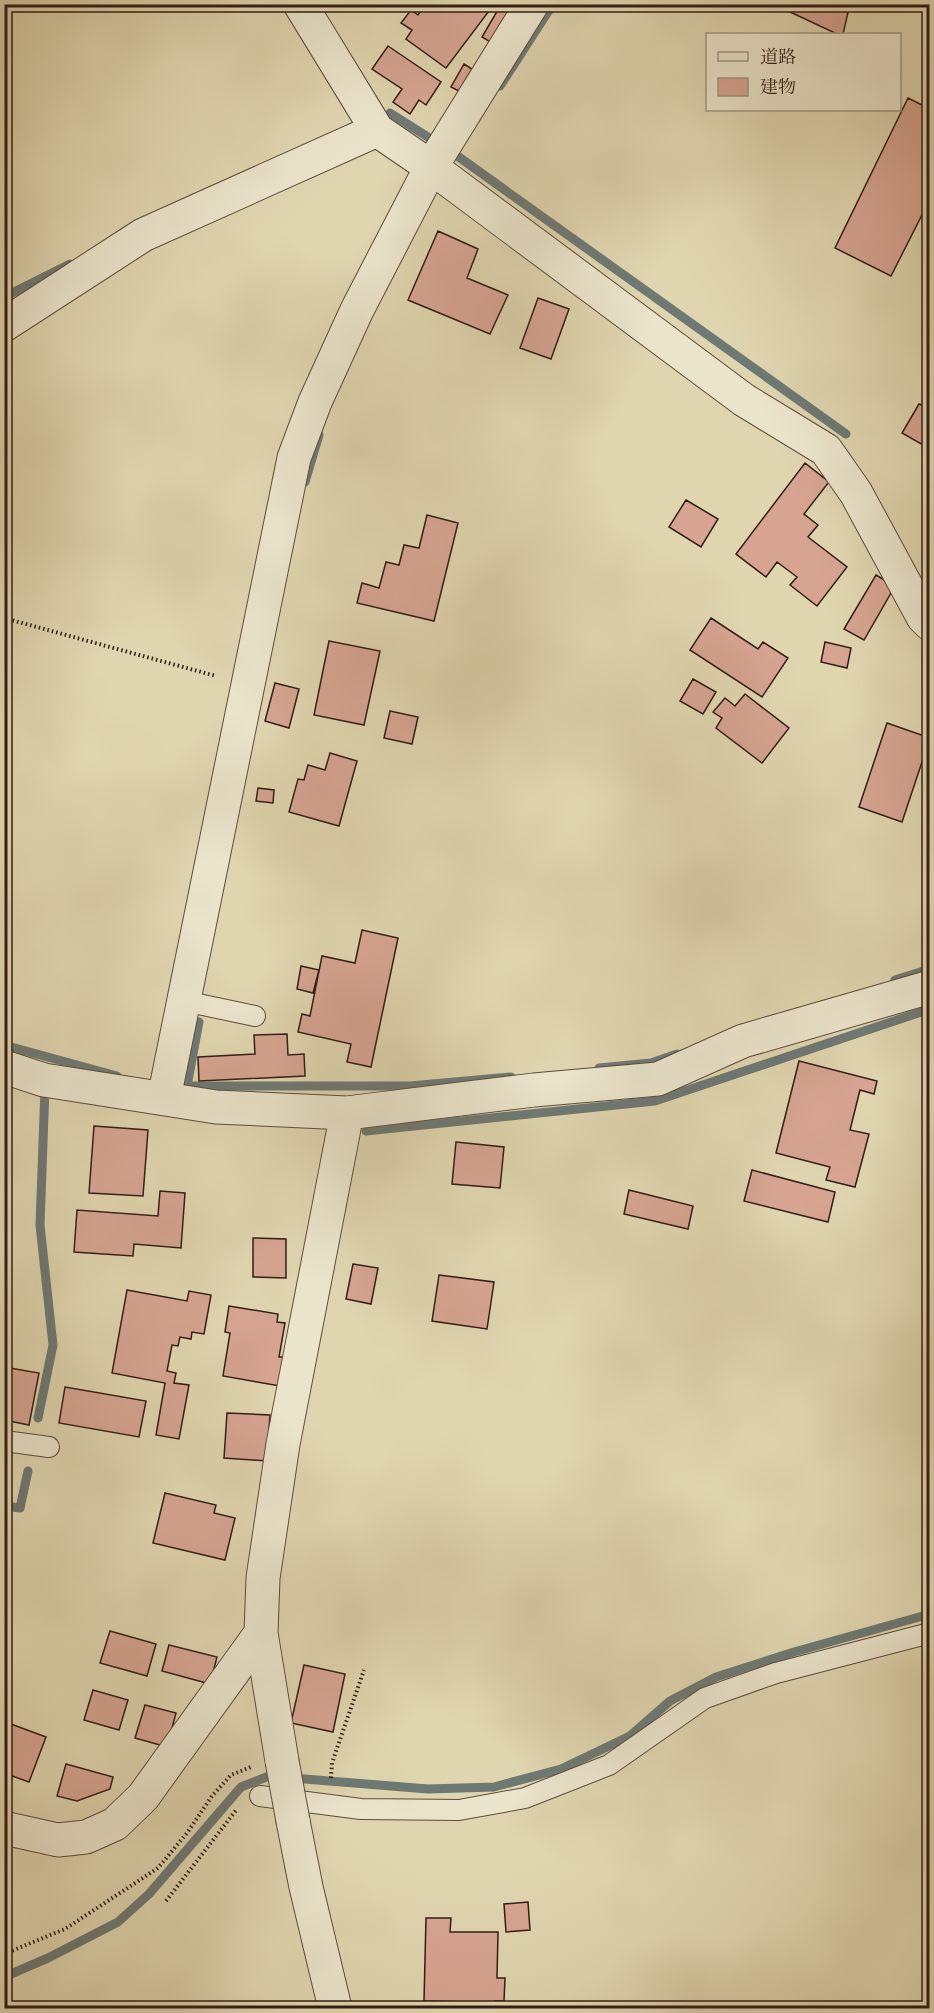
<svg xmlns="http://www.w3.org/2000/svg" width="934" height="2013" font-family="'EB Garamond','Noto Serif JP',serif">
<style>
.lines{fill:none;stroke-linecap:round;stroke-linejoin:round}
.stream{stroke:#6e7974;stroke-width:9}
.building{fill:#d6a491;stroke:#321e15;stroke-width:1.5}
.lane-casing{stroke:#5d4c3c;stroke-width:22}
.street-casing{stroke:#5d4c3c;stroke-width:35}
.path{stroke:#321e15;stroke-width:4;stroke-dasharray:1.5 3;stroke-linecap:butt}
.lane{stroke:#eae4cb;stroke-width:20}
.street{stroke:#eae4cb;stroke-width:33}
.street-bridge-casing{stroke:#5d4c3c;stroke-width:35;stroke-linecap:butt}
.street-bridge{stroke:#eae4cb;stroke-width:33}
</style>
<rect width="100%" height="100%" fill="#dfd5af"/>
<filter id="stains"><feTurbulence type="fractalNoise" baseFrequency=".00333" numOctaves="4"/><feColorMatrix values="0 0 0 0 .2 0 0 0 0 .09 0 0 0 0 .02 0 0 0 .5 -.17"/></filter>
<radialGradient id="worn" r=".72"><stop offset=".6" stop-color="#630" stop-opacity="0"/><stop offset="1" stop-color="#630" stop-opacity=".3"/></radialGradient>
<g class="lines">
<!-- stream -->
<path class="stream" d="M500 86 553 4
M390 113 428 137
M456 155 846 434
M4 297 70 264
M305 482 319 435
M895 980 930 969
M199 1022 187 1086H410L511 1077
M4 1045 117 1076
M599 1068 651 1063 677 1054
M366 1131 655 1101 930 1009
M38 1418 53 1345 40 1225 45 1088
M4 1506 20 1508 28 1471
M292 1778 428 1789 494 1787 561 1769 630 1736 670 1701 716 1677 794 1652 930 1614
M4 1977 48 1958 118 1922 149 1894 241 1787 269 1776 278 1777"/>
</g>
<!-- building -->
<path class="building" d="M426 4H480L489 11 446 68 406 39 412 30 401 23 411 10 418 15Z
M515 4 492 43 482 37 499 8 493 5Z
M790 4H850L843 34H837L788 11Z
M388 46 441 82 426 105 419 100 410 114 393 102 402 89 372 69Z
M464 64 472 69 459 91 451 87Z
M908 98 930 109V199L891 276 835 248Z
M438 231 478 249 467 278 508 295 490 334 408 300Z
M538 298 569 309 551 359 520 348Z
M919 404 930 408V449L902 433Z
M805 463 829 482 804 514 818 525 808 537 847 567 817 606 790 585 797 577 777 562 766 577 736 554Z
M686 500 718 519 701 547 669 527Z
M427 515 458 523 434 621 357 603 362 583 379 588 386 562 399 565 404 545 419 548Z
M876 575 895 586 864 640 844 629Z
M711 618 758 649 763 642 788 658 762 697 690 650Z
M329 641 380 651 364 725 314 715Z
M825 642 851 648 847 668 821 662Z
M693 679 716 692 703 714 680 701Z
M275 683 299 689 289 728 265 721Z
M745 694 789 728 762 763 716 728 722 718 713 712 725 698 735 706Z
M390 711 418 717 412 744 384 738Z
M887 723 930 738 902 822 859 807Z
M330 753 357 761 339 826 289 812 298 779 304 780 308 765 325 770Z
M258 788 274 790 273 803 256 801Z
M362 930 398 938 371 1067 347 1062 351 1044 298 1032 302 1014 310 1016 322 956 355 963Z
M301 966 319 970 313 993 297 989Z
M287 1034 288 1055 304 1054 305 1076 199 1081 198 1057 255 1054 254 1035Z
M799 1061 877 1081 874 1094 860 1090 850 1130 869 1134 855 1187 826 1180 830 1167 776 1153Z
M94 1126 148 1130 143 1196 89 1193Z
M456 1142 504 1147 500 1188 452 1184Z
M752 1170 835 1192 828 1222 744 1201Z
M629 1190 693 1206 688 1229 624 1214Z
M160 1191 185 1193 181 1248 134 1244 133 1256 74 1252 77 1210 158 1216Z
M253 1238 286 1239V1278L253 1277Z
M353 1264 378 1268 371 1304 346 1299Z
M439 1275 494 1282 487 1329 432 1321Z
M127 1290 187 1301 189 1291 211 1295 204 1334 192 1332 191 1339 180 1337 178 1346 172 1345 167 1371 176 1373 174 1383 189 1385 179 1439 156 1435 165 1383 112 1373Z
M229 1306 278 1314 277 1322 285 1323 279 1357H284L280 1386 223 1376 230 1333 225 1332Z
M4 1367 39 1373 29 1425 4 1420Z
M65 1387 146 1401 139 1437 59 1423Z
M227 1413 270 1415 267 1461 224 1458Z
M165 1493 216 1505 214 1513 235 1518 225 1560 153 1543Z
M110 1631 156 1644 147 1676 100 1663Z
M169 1645 217 1657 210 1684 162 1671Z
M304 1665 345 1674 333 1732 291 1723Z
M93 1690 128 1700 119 1730 84 1720Z
M145 1705 176 1713 167 1747 135 1738Z
M11 1724 46 1737 29 1782 4 1773V1740Z
M66 1764 113 1777 110 1789 77 1801 57 1796Z
M528 1902 530 1930 506 1932 504 1904Z
M426 1918H451L450 1932H498L497 1978H505L504 2001H495V2008H463V2002L424 2001Z"/>
<g class="lines">
<defs>
<path id="lane" d="M184 1001 255 1016
M12 1442 49 1447
M260 1796 361 1809 459 1810 525 1798 609 1765 705 1698 776 1673 930 1633"/>
<path id="street" d="M300 4 377 130 431 167 744 400 826 450 856 493 923 617 930 624
M4 325 143 235 377 130
M4 1067 44 1080 216 1107 347 1113 534 1090 658 1079 743 1041 930 987
M164 1098 294 458 315 402 357 310 431 167 532 4
M282 1761 261 1633 263 1578 283 1444 347 1113
M293 1821 306 1887 335 2008
M4 1828 58 1840 86 1837 115 1824 143 1797 261 1633"/>
</defs>
<!-- lane casing -->
<use href="#lane" class="lane-casing"/>
<!-- street casing -->
<use href="#street" class="street-casing"/>
<!-- path -->
<path class="path" d="M4 618 216 676
M331 1778 332 1763 364 1670
M166 1901 237 1809
M4 1954 65 1929 158 1868 187 1833 212 1796 231 1775 251 1767"/>
<!-- lane -->
<use href="#lane" class="lane"/>
<!-- street -->
<use href="#street" class="street"/>
<defs>
<path id="street-bridge" d="M282 1761 293 1821"/>
</defs>
<!-- street-bridge casing -->
<use href="#street-bridge" class="street-bridge-casing"/>
<!-- street-bridge -->
<use href="#street-bridge" class="street-bridge"/>
</g>
<!-- margin -->
<rect width="934" height="2013" fill="none" stroke="#dfd5af" stroke-width="24"/>
<rect x="6" y="6" width="922" height="2001" fill="none" stroke="#321e15" stroke-width="3"/>
<rect x="12" y="12" width="910" height="1989" fill="none" stroke="#321e15" stroke-width="1.5"/>
<!-- legend -->
<rect x="706" y="33" width="195" height="78" fill="#eae4cb" stroke="#a09582" stroke-width="1.5"/>
<rect x="718" y="52" width="30" height="9" fill="#eae4cb" stroke="#a09582" stroke-width="1.5"/>
<text x="760" y="63" font-size="18" fill="#321e15">道路</text>
<rect x="718" y="78" width="30" height="18" fill="#d6a491" stroke="#a09582" stroke-width="1.5"/>
<text x="760" y="93" font-size="18" fill="#321e15">建物</text>
<rect width="100%" height="100%" filter="url(#stains)"/>
<rect width="100%" height="100%" fill="url(#worn)"/>
</svg>
